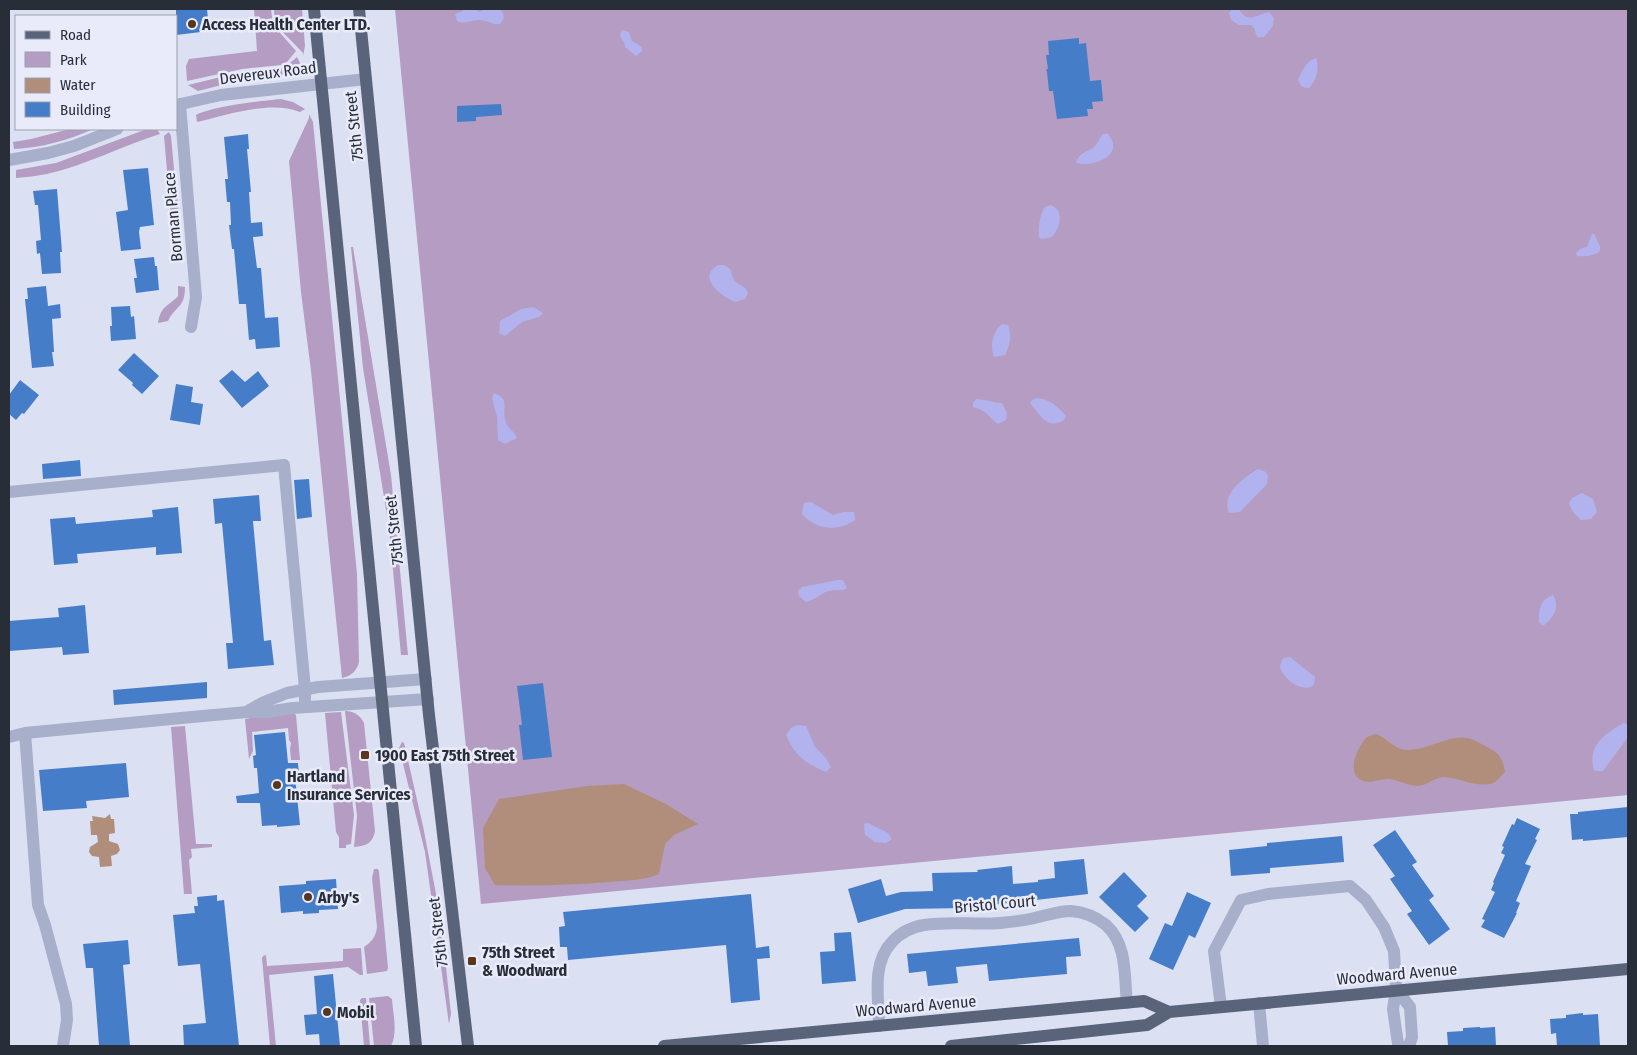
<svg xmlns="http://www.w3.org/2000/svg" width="1637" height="1055" font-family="'Fira Sans Condensed',sans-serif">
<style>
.green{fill:#b59cc2}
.sand{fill:#b2b3ee}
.water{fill:#b08e7b}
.building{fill:#457dc8}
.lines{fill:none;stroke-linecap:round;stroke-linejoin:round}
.minor{stroke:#a8afcb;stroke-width:12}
.major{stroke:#59647a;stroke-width:12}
.poi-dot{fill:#5a351d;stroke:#e9ebfa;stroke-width:2}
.labels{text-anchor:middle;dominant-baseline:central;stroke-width:5;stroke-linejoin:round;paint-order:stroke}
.poi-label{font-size:16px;font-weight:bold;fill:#282e38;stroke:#e9ebfa;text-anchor:start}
.street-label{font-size:16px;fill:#282e38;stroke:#e9ebfa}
</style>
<rect width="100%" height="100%" fill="#dce0f3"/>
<!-- green -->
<path class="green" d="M254 9H271L273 25 296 51 287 62 281 65 242 69 187 81 186 66 189 59 257 51Z
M274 9H302L305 46 303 56V53L275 24Z
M395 9H1628V795L481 904Z
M297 57 300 63 292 70 282 75 241 80 198 91 188 85 225 76 280 68 285 67Z
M281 99 293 102 305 109 300 112C270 100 227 115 197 122L196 115C213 106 261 101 281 99Z
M309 114 313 122 357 574 359 662C357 671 351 676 342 678L311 371 301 292 289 161 309 118Z
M70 129H93C69 140 40 148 14 149L13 142 31 139Z
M147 129H157L160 134C122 146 86 165 47 174 37 176 27 177 16 178V170L56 163Z
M169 132 171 136 175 180 168 182 164 136Z
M169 194 177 195 181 233 173 235Z
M351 247H353L391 475 408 655H401L389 528 363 368Z
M178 286 185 287C185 308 176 305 168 321L158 323C161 305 168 307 178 296Z
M291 711 296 715 300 760H291L290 749 291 743 289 740 288 728 252 732 253 751 249 759 245 719Z
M345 711C354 711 360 715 364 723L375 831C373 843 366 846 354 847L357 816Z
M341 712 354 815 351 844 346 845V848H339V837L336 832 325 713Z
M185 726 196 844H212V847L191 849 192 857 189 860 192 894H184L171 727Z
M402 742 404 743 423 826 441 920 451 1014 449 1024 425 852 399 748Z
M374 869H378L379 872 388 968 387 971 367 974 364 947C372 942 376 936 377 927L372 878Z
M361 948 363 975H360L348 967 269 975 276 1046H270L262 958 263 956 266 955 267 966 343 961V949Z
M388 996 392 999C393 1014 398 1032 391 1046H374L369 998Z
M362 998H366L370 1046H364L360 1000Z"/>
<!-- sand -->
<path class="sand" d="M464 9H474L479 12 486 9H500L503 13 504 18 500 24C492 25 486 19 478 20 470 20 465 25 457 21L455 14 463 11Z
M1233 9H1239C1247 24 1257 15 1269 12L1274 18 1273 26 1264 37H1257L1254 28 1251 25H1239L1231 20 1229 13Z
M622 30 629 32 632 41 642 47V51L636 56 625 47C625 41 621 40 620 35Z
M1316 58C1320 68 1316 81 1309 88 1302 88 1300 85 1298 80 1302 71 1306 61 1316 58Z
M1103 134H1108C1126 155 1093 168 1076 163 1079 152 1086 153 1094 147 1098 144 1099 138 1103 134Z
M1051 205C1065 211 1060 228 1052 237L1042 239 1039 237C1038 228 1040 214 1045 207Z
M1592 234H1594L1600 246V251C1595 256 1584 257 1577 256L1576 253 1580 249 1587 247Z
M718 265H724L730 269 734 281 745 288 748 293 745 299 735 302C722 296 696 278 718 265Z
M533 307 543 313 539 317 522 322 505 336 499 333 500 321 521 309Z
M1002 324 1008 325C1012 337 1010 344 1005 355L994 357C990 346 992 332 1002 324Z
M494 393C498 395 502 396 504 401 506 409 502 416 507 425 510 430 514 431 517 438L505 444 498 440 497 417 492 398Z
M1037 398C1050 399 1058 407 1066 416L1064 420C1047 430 1041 416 1030 403L1032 400Z
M976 399C985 399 993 403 1002 403L1007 413 1006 420 998 424C987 416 988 411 973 407V403Z
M1258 469 1266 472 1268 476 1267 484 1240 512 1229 513C1221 493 1244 478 1258 469Z
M1582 493 1593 499 1597 512 1591 519 1581 520 1573 512 1569 504 1572 498Z
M811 502 833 515 843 512H854L855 520C838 532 816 530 802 514L804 503Z
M838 580H843L847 588C841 592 835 589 828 591 820 594 815 600 806 602L799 596 798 591 802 587Z
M1553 595C1561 609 1553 617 1543 626L1539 622C1539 609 1539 601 1553 595Z
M1290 657 1315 677 1314 685C1302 694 1282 678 1280 666L1283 658Z
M1624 723 1628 725V737L1603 771H1594C1587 746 1604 734 1624 723Z
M797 725 806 726 815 747 826 758 831 767 826 772C805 763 795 756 786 735L791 728Z
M868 823 888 833 892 839 886 843 875 842 865 835 864 824Z"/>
<!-- water -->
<path class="water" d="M1376 734C1387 738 1394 749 1406 750 1425 751 1451 734 1467 738 1473 739 1480 743 1485 746 1499 753 1502 756 1505 772 1500 777 1496 783 1490 784 1474 787 1460 778 1444 777 1436 777 1430 783 1423 785 1411 788 1400 780 1389 779 1381 778 1370 784 1363 781 1345 774 1357 748 1366 738 1368 736 1372 735 1376 734Z
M624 784 666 804 698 824 674 835 665 844 659 874C643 881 627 880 610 882 572 885 533 886 495 885L485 868 483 828 499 799 587 786Z
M110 814 111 819H114L115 833 109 834V841L118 844 120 850 117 854 111 856 112 866 100 867 99 857 92 856 89 852 90 847 98 842 97 835H91L90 821H93L92 816 105 818Z"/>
<!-- building -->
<path class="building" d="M176 9H207L209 31 176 35Z
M1079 38V44L1086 43 1090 81 1101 80 1103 101 1092 102 1093 109H1087L1088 116 1057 119 1053 91H1049L1047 72 1046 69H1048L1046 55H1049L1048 41Z
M501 104 502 115 476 117V121L457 122V106Z
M248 134 249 149H247L251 192H249L251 223 262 222 263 236 253 237 257 268H261L265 318 278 317 280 347 256 349 255 339 249 340 246 304H239L234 249H232L229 225H231L230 202H227L225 179H228L224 137Z
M148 168 154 225 140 227 139 232 141 249 121 251 116 212 128 210 123 170Z
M57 189 62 252H60L61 273 42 274 40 253 37 254 36 241 41 240 38 205H35L33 191Z
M154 257 155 266H157L159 290 136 293 134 278H137L134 259Z
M46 286 48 306 60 304 61 318 52 319 54 352H52L54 366 32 368 25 299H28L27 288Z
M130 306 131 317 134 316 136 339 111 341 110 326H112L111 307Z
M134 353 159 376 142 394 132 385 133 383 118 370Z
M232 370 245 382 258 371 269 386 242 408 219 381Z
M20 380 39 395 24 414 22 413 16 420 9 414V395Z
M176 384 193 387 191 402 203 404 200 425 170 420Z
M80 460 81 476 43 479 42 464Z
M309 479 312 517 297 519 294 480Z
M259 495 261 521H253L264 641 271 640 274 665 228 669 226 643H233L222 523 215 524 213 499Z
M178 507 182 553 156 555V547L77 554 78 563 54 565 50 519 75 517 76 524 153 517 152 510Z
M85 605 89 653 63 655 62 647 9 651V621L59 617 58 608Z
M207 682V698L114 705 113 690Z
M543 683 552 757 523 760 519 725H522L517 686Z
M285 732 288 763H298L299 777H295L300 825 277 827V825L262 826 260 803H237L236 796 259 793 257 768H254L253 756 256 755 254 735Z
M126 763 129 797 86 801 87 808 43 811 39 770Z
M1628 807V837L1583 841V839L1572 840 1570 814H1578V812Z
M1517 818 1540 829 1535 839 1537 840 1525 864 1531 866 1516 901 1520 903 1516 913H1517L1504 938 1481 927 1485 920 1482 919 1495 892 1491 890 1494 883 1493 882 1505 855 1501 853 1504 847 1502 846 1512 824 1514 825Z
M1395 830 1417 862 1412 865 1434 896 1429 900 1450 929 1429 945 1407 914 1412 911 1390 879 1395 876 1373 845Z
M1342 836 1344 862 1270 868V873L1231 876 1229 850 1267 846V843Z
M1084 859 1088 894 965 908 905 909 858 923 848 889 881 879 886 896 901 892 933 891 932 873 978 872 977 870 1012 866 1013 884 1038 882V880L1055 878 1054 862Z
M1124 872 1147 896 1137 906 1149 918 1135 932 1099 897Z
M336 879 338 909 319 910V913L303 914V911L281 913 279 886 306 884V881Z
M1187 892 1211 903 1195 938 1189 935 1173 970 1149 959 1165 923 1172 926Z
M751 894 756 948 769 946 770 958 757 959 760 1000 731 1003 726 945 568 960 567 947H560L559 927 565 926 563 912Z
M217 895V901L224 900 239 1046H184L183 1025 206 1023 200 964 178 966 173 915 195 913 194 906H198L197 897Z
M851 932 856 981 822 984 820 952 835 951 834 933Z
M1079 938 1081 956 1066 957 1067 974 989 981 987 964 956 967 958 983 928 986 926 971 909 973 907 954Z
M128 940 130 964 123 965 130 1046H99L93 968H86L83 944Z
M333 974 340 1046H320L319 1034 306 1035 304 1015 317 1014 314 976Z
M1583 1013V1015L1598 1014 1600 1046H1557L1556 1033 1551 1034 1550 1019 1566 1018V1015Z
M1480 1027V1028L1495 1027 1496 1046H1448L1447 1032 1463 1031V1028Z"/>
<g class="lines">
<!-- minor -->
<path class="minor" d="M180 104 196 297 191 327
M176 105 221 95 366 79
M9 160 48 153 74 146 117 129
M9 492 284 465 305 689V707
M248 711 264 702 287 693 318 687 426 679
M25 733 38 905 45 925 66 1004 67 1020 63 1046
M9 737 25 733 192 717 247 712H267L293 708 428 699
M1396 989 1410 1007 1412 1037 1409 1046
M1259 1003 1263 1046
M1221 1007 1214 951 1241 900 1268 894 1350 886 1366 900 1384 927 1394 951 1396 989 1393 1009 1398 1044 1401 1046
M879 1026C879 999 871 964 892 942 900 933 912 927 924 925 949 921 975 925 1000 923 1010 922 1021 921 1030 919 1044 916 1058 911 1071 911 1084 912 1096 917 1106 925 1128 945 1124 977 1127 1003"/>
<!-- major -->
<path class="major" d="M314 9 416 1046
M359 9 429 715 468 1046
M664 1046 1144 1001 1169 1012
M951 1046 1147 1025 1169 1012 1628 969"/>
</g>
<!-- markers -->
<g class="poi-dot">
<circle cx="192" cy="24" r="5"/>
<rect x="360" y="750" width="10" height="10" rx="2.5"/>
<circle cx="277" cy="785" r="5"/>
<circle cx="308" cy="897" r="5"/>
<rect x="467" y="956" width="10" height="10" rx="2.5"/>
<circle cx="327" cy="1012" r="5"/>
</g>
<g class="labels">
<!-- poi labels -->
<g class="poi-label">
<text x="202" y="24">Access Health Center LTD.</text>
<text x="375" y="755">1900 East 75th Street</text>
<text x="287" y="776">Hartland<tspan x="287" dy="18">Insurance Services</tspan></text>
<text x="318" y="897">Arby's</text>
<text x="482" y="952">75th Street<tspan x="482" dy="18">&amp; Woodward</tspan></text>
<text x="337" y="1012">Mobil</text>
</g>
<!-- street labels -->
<g class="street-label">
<text transform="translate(268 73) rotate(-7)">Devereux Road</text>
<text transform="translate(354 126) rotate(-96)">75th Street</text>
<text transform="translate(173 217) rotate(-95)">Borman Place</text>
<text transform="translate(394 530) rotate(-96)">75th Street</text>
<text transform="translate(995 904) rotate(-5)">Bristol Court</text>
<text transform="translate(438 932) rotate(-97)">75th Street</text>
<text transform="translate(1397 974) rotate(-5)">Woodward Avenue</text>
<text transform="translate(916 1006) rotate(-5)">Woodward Avenue</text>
</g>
</g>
<!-- border -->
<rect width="1637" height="1055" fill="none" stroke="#282e38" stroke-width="20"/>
<!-- legend -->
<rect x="15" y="15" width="162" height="115" fill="#e9ebfa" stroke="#9c9fac"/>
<rect x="25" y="31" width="25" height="8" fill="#59647a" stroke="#9c9fac"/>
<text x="60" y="40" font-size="15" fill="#282e38">Road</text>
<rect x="25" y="52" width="25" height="15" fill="#b59cc2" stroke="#9c9fac"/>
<text x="60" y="65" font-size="15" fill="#282e38">Park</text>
<rect x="25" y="78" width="25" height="15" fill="#b08e7b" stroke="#9c9fac"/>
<text x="60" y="90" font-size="15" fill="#282e38">Water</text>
<rect x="25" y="102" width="25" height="15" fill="#457dc8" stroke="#9c9fac"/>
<text x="60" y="115" font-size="15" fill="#282e38">Building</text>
</svg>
